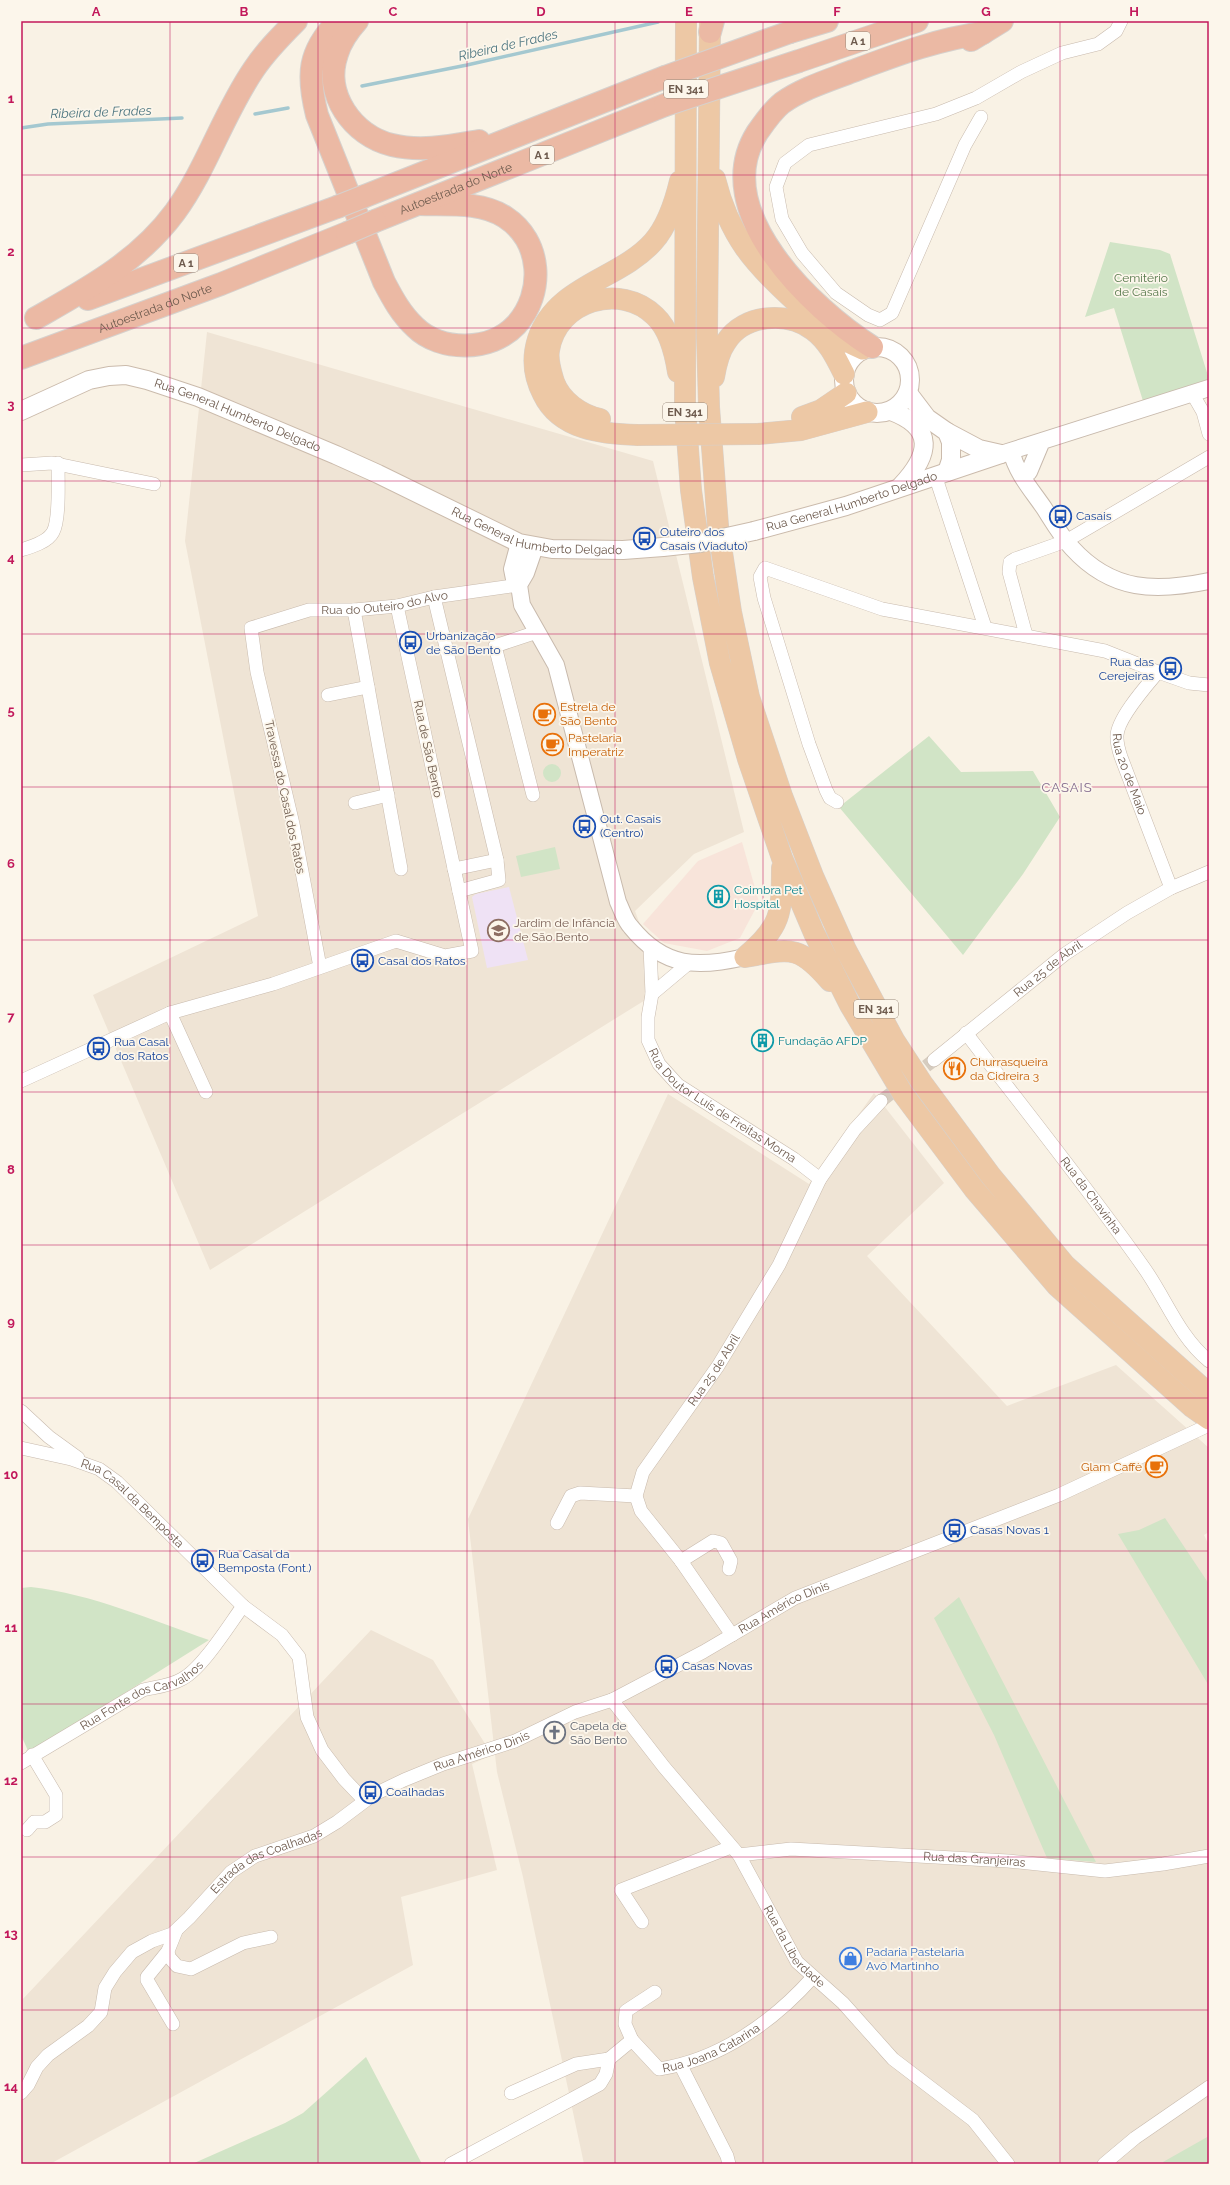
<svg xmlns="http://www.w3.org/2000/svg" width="1230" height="2185" font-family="Raleway,sans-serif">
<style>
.residential{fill:#efe4d5}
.commercial{fill:#f8e4da}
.education{fill:#efe2f5}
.green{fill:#d1e4c6}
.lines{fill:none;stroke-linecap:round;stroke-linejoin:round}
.stream{stroke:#a4c8d0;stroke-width:3.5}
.minor-tunnel{stroke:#d6ccbf;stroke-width:13;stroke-dasharray:13 6;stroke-linecap:butt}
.minor-casing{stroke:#c8baad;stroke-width:14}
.tertiary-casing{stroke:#c8baad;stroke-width:18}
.secondary-casing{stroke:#cbbbac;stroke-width:20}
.trunk-casing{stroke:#d6d1cd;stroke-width:22}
.motorway-casing{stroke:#d6d1cd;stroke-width:24}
.minor{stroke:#fff;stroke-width:13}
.tertiary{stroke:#fff;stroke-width:16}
.secondary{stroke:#fff;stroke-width:18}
.trunk{stroke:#edc8a5;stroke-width:21}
.motorway{stroke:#ebb9a4;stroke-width:22}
.secondary-bridge-casing{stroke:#cbbbac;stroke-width:20;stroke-linecap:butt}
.trunk-bridge-casing{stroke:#d6d1cd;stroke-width:22;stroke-linecap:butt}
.motorway-bridge-casing{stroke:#d6d1cd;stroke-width:24;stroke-linecap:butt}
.secondary-bridge{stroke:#fff;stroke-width:18}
.trunk-bridge{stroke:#edc8a5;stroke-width:21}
.motorway-bridge{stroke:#ebb9a4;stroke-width:22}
.grid{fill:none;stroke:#c2185b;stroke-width:1;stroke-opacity:0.55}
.labels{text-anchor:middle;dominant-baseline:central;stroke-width:3.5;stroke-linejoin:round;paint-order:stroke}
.shield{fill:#fcf6eb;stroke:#998a7d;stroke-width:1}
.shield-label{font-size:11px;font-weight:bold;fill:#6e5b4e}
.street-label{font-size:12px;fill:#6e5b4e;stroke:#fcf6eb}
.park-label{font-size:12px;fill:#56784b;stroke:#fcf6eb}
.transit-label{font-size:12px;fill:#164399;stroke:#fcf6eb;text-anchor:start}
.food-label{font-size:12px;fill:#c56008;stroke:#fcf6eb;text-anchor:start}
.culture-label{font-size:12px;fill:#0d838f;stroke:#fcf6eb;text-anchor:start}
.education-label{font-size:12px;fill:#785e54;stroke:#fcf6eb;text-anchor:start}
.worship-label{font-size:12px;fill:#5b616d;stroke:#fcf6eb;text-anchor:start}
.shop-label{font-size:12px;fill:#366cbe;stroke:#fcf6eb;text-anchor:start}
.water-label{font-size:13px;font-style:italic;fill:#4b747f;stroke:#fcf6eb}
.neighbourhood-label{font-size:13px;letter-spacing:1px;fill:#7f668b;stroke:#fcf6eb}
.neatline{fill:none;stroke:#c2185b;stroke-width:1.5}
.grid-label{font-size:13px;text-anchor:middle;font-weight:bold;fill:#c2185b}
</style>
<rect width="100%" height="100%" fill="#f9f2e5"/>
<!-- residential -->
<path class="residential" d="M207 332 653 461 744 832 694 854 635 911 663 989 210 1270 93 995 258 916 185 541Z
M874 1093 944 1183 867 1256 1007 1406 1116 1365 1209 1448V1532L1204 1535 1209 1545V2164H584L523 1877 497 1772 468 1519 668 1094 809 1184Z
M371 1630 433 1660 492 1755 472 1764 497 1870 401 1897 413 1965 50 2164H21V2001Z"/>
<!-- commercial -->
<path class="commercial" d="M742 842 759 902 740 938 707 951 664 943 643 924 698 861Z"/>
<!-- education -->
<path class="education" d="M509 887 528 960 487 968 472 897 476 894Z"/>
<!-- green -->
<path class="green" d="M1110 242 1160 250 1170 254 1209 379 1143 401 1114 308 1085 317Z
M929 736 961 772 1033 771 1060 817 1023 874 963 955 839 807Z
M543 773a9 9 0 1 1 18 0a9 9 0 1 1-18 0Z
M555 847 560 869 521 877 516 856Z
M1165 1518 1209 1584V1686L1118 1534 1139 1530Z
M31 1587C92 1594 151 1620 209 1640L29 1753 21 1735V1588Z
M959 1597 1096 1862 1047 1858 994 1735 934 1618Z
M366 2057 422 2164H192L285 2123 303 2113Z
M1209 2136V2164H1164L1163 2162Z"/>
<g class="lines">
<!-- stream -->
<path class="stream" d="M362 86 467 65 658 22
M255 114 288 108
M21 128 48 124 182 118"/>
<!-- minor-tunnel -->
<path class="minor-tunnel" d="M881 1101 934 1060"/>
<defs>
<g id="minor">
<path d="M981 117 965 145 892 313 880 320 868 315 836 293 802 253 782 219 776 187 785 163 809 145 936 114 976 98 1021 72 1062 53 1098 44 1116 31 1121 21"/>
<path d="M1192 393 1203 412 1209 434"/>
<path d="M21 465 52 463 154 484"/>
<path d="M935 475 985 627"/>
<path d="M21 550C31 547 48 542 53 532 60 520 58 479 58 463"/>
<path d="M434 597 497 860 499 880 459 891"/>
<path d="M354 610 401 869"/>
<path d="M1026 635 1009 572 1010 562 1015 559 1066 541 1209 457"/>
<path id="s1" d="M1158 672C1147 685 1115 721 1117 738 1117 744 1119 751 1121 757L1171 888"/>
<path d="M328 695 368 687"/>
<path d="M533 795 495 646 537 632"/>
<path d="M837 802 830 798 826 790 809 744 764 598 760 577 765 568 882 609 1105 651 1158 672 1189 683 1209 685"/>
<path d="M355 803 388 795"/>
<path d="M454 869 497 860"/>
<path id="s2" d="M650 947 652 994 648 1017V1040L659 1064 678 1085 794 1159 820 1179"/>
<path id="s3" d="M320 967 293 824 257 672 251 628 309 610H354L397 606 434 597 519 585"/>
<path d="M652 994 689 963"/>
<path d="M170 1013 206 1092"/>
<path id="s4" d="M966 1033C1025 1110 1086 1186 1142 1265 1165 1296 1178 1336 1209 1361"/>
<path id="s5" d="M934 1060 1065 954 1127 913 1171 888 1209 872"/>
<path d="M21 1081 170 1013 273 984 396 941 445 956 472 951 397 606"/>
<path d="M21 1411 49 1437 78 1458"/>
<path id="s6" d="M21 1448 71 1459 99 1469 117 1482 243 1606 282 1635 299 1657 307 1717 322 1750 344 1779 364 1800"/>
<path d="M557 1523 571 1496 580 1493 636 1496"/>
<path d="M681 1561 713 1541 721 1543 731 1561 729 1569"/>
<path id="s7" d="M732 1635 681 1561 641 1511 636 1496 643 1472 718 1366 779 1265 820 1179 855 1129 881 1101"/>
<path id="s8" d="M612 1700 664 1767 739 1855 797 1962 843 2003 893 2059 973 2120 1008 2164"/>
<path id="s9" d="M21 1763 143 1690C156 1687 170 1686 182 1679 202 1669 229 1625 243 1606"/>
<path d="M27 1830 34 1822H45L56 1815V1795L32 1755"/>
<path id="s10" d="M739 1855 791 1849 1008 1861 1105 1871 1163 1864 1209 1856"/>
<path d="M642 1922 621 1890 731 1847"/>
<path d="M176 1931 168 1951 169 1957 177 1966 191 1969 243 1943 271 1937"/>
<path d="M168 1951 147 1977V1980L173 2024"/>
<path d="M632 2040 625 2024 626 2011 655 1992"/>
<path d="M681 2066 727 2156 729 2164"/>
<path id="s11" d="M21 2093 28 2085 37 2067 48 2055 88 2026 101 2012 105 1988 115 1972 132 1952 152 1941 172 1934 189 1918 231 1872 255 1856 314 1836 337 1822 373 1795 404 1780 443 1764 515 1741 575 1712 612 1700 703 1652 795 1598 1059 1495 1209 1425"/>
<path d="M511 2093 576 2064 609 2059"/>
<path id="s12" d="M451 2164 600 2084 606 2074 609 2059 632 2040 659 2069C719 2060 773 2022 813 1977"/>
<path d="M1104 2164 1135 2138 1209 2087"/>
</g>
<path id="tertiary" d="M1011 451C1017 474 1031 489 1044 508 1053 522 1061 536 1072 548 1112 592 1156 592 1209 581
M1001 454 1209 388
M1029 472 1042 441
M519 543 512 569 514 579 519 585 522 605 556 665 618 902C622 910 625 921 631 927 664 968 698 968 745 957
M519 585 526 573 535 547"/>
<g id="secondary">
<circle cx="877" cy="380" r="33"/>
<path d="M908 393 927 418 947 432 951 442V460L947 472"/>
<path id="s13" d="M21 411 89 380 109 376 126 375 147 380 198 397 336 455 378 474 519 543 552 549 623 550 663 547"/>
<path d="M891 411C936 428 930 455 901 486"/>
<path d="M947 432 979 449 1001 454"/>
<path id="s14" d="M754 531 846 506 1001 454"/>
</g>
<path id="trunk" d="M686 21 685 408 691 490 703 577 720 663 748 759 782 858 814 933 850 1005 903 1094 974 1189 1057 1286 1192 1407 1209 1419
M710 21 707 332 709 407 718 526 731 612 749 697 782 796 813 876 846 950 894 1040 922 1083 991 1176 1065 1265 1209 1394
M715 179C729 236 754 264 796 302 817 322 837 338 863 349
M714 377C716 365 719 352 726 342 744 314 787 311 813 330 828 341 836 358 844 374
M802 417 821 410 846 393
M600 419C581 415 561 401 554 382 551 372 547 361 549 350 557 300 621 282 655 316 670 330 675 353 678 372
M758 434 801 430 867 412
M638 435C603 434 560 430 543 394 534 377 532 358 538 339 556 285 619 280 653 242 668 225 675 202 680 181
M745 957C791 949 798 944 830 981
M745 957C781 927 782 914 782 868"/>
<g id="motorway">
<path d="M338 21C308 52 307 75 317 115L384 282C393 299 401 314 415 327 440 352 491 352 516 325 545 293 542 241 505 217 481 201 446 205 419 204"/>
<path d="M357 21C348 31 341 41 337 54 323 94 353 136 392 145 421 152 450 146 479 141"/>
<path d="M710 32 713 21"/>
<path d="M790 32 827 21"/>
<path d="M971 40 1002 21"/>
<path d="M799 61 917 21"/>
<path d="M365 196 665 77"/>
<path id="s15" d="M375 221 665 105"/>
<path d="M88 299 337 207"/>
<path d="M36 318C87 289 139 261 175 212 207 168 223 114 254 69 266 51 281 36 296 21"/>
<path d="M872 347C812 309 708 211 757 133 764 123 772 111 782 103 803 88 830 80 853 71 896 55 938 39 983 33"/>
<path id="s16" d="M21 358 221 284 347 233"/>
</g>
</defs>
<!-- minor casing -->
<use href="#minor" class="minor-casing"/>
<!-- tertiary casing -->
<use href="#tertiary" class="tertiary-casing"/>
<!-- secondary casing -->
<use href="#secondary" class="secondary-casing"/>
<!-- trunk casing -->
<use href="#trunk" class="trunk-casing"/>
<!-- motorway casing -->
<use href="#motorway" class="motorway-casing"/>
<!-- minor -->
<use href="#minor" class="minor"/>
<!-- tertiary -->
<use href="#tertiary" class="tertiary"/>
<!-- secondary -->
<use href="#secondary" class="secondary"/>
<!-- trunk -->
<use href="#trunk" class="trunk"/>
<!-- motorway -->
<use href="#motorway" class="motorway"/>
<defs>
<path id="secondary-bridge" d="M663 547 700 543 754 531"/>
<path id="trunk-bridge" d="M638 435 758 434"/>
<path id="motorway-bridge" d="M665 77 790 32
M665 105 799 61
M337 207 365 196
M347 233 375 221"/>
</defs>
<!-- secondary-bridge casing -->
<use href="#secondary-bridge" class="secondary-bridge-casing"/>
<!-- trunk-bridge casing -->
<use href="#trunk-bridge" class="trunk-bridge-casing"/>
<!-- motorway-bridge casing -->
<use href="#motorway-bridge" class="motorway-bridge-casing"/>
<!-- secondary-bridge -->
<use href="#secondary-bridge" class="secondary-bridge"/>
<!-- trunk-bridge -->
<use href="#trunk-bridge" class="trunk-bridge"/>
<!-- motorway-bridge -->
<use href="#motorway-bridge" class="motorway-bridge"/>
</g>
<!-- grid -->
<path class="grid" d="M170 21V2164M318 21V2164M467 21V2164M615 21V2164M763 21V2164M912 21V2164M1060 21V2164M21 175H1209M21 328H1209M21 481H1209M21 634H1209M21 787H1209M21 940H1209M21 1092H1209M21 1245H1209M21 1398H1209M21 1551H1209M21 1704H1209M21 1857H1209M21 2010H1209"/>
<!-- icons -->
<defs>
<symbol id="bus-ring" viewBox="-11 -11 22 22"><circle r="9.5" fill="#fcf6eb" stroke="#1a4fb4" stroke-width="1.5"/><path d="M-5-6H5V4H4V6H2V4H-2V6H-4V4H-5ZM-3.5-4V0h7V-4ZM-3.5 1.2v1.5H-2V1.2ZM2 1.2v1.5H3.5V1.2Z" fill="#1a4fb4"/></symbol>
<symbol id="cafe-ring" viewBox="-11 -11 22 22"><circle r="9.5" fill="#fcf6eb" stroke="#e8710a" stroke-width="1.5"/><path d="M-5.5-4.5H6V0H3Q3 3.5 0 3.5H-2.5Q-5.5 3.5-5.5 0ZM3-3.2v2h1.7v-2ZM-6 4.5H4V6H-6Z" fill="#e8710a"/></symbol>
<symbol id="building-ring" viewBox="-11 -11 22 22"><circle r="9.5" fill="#fcf6eb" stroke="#0f9aa8" stroke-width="1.5"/><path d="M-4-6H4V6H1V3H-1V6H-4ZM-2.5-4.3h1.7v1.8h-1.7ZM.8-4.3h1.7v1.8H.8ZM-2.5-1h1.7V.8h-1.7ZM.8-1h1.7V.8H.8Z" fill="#0f9aa8"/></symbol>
<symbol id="school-ring" viewBox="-11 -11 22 22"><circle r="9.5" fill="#fcf6eb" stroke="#8d6e63" stroke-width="1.5"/><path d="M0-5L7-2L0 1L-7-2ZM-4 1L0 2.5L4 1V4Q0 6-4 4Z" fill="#8d6e63"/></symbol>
<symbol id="restaurant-ring" viewBox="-11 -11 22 22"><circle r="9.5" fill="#fcf6eb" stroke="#e8710a" stroke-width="1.5"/><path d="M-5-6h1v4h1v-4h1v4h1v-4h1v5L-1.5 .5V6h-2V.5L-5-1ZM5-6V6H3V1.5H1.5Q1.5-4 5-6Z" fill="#e8710a"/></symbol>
<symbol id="church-ring" viewBox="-11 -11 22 22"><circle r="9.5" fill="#fcf6eb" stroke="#6b7280" stroke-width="1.5"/><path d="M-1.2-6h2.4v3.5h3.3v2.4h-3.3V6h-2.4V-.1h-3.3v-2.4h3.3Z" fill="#6b7280"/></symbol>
<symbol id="shop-ring" viewBox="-11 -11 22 22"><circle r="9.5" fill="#fcf6eb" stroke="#3f7fe0" stroke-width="1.5"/><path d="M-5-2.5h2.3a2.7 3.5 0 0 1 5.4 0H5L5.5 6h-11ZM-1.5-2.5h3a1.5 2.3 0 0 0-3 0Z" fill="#3f7fe0"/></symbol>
</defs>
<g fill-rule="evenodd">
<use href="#bus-ring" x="1048" y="504" width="25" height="25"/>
<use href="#bus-ring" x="632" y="526" width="25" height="25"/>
<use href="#bus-ring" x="398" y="630" width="25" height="25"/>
<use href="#bus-ring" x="1158" y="656" width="25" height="25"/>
<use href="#cafe-ring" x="532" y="702" width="25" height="25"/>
<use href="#cafe-ring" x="540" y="732" width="25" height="25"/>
<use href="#bus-ring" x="572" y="814" width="25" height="25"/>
<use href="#building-ring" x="706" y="884" width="25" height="25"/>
<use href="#school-ring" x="486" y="918" width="25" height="25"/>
<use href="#bus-ring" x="350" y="948" width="25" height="25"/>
<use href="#building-ring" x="750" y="1028" width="25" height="25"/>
<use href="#bus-ring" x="86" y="1036" width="25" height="25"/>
<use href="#restaurant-ring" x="942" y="1056" width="25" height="25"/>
<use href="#cafe-ring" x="1144" y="1454" width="25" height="25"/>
<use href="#bus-ring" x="942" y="1518" width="25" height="25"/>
<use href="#bus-ring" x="190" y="1548" width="25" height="25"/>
<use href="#bus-ring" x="654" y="1654" width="25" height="25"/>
<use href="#church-ring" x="542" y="1720" width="25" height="25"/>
<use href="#bus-ring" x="358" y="1780" width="25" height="25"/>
<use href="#shop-ring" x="838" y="1946" width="25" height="25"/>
</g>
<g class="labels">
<!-- shield labels -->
<g class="shield">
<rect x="846" y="32" width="24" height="18" rx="3"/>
<rect x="664" y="80" width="44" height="18" rx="3"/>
<rect x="530" y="146" width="24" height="18" rx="3"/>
<rect x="174" y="254" width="24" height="18" rx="3"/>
<rect x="663" y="403" width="44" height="18" rx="3"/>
<rect x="854" y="1000" width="44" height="18" rx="3"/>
</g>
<g class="shield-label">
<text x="858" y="41">A 1</text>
<text x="686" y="89">EN 341</text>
<text x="542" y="155">A 1</text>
<text x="186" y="263">A 1</text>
<text x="685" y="412">EN 341</text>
<text x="876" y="1009">EN 341</text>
</g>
<!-- street labels -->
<g class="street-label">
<text stroke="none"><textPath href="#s15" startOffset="87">Autoestrada do Norte</textPath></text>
<text stroke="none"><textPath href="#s16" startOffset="143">Autoestrada do Norte</textPath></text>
<text stroke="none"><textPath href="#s13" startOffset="231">Rua General Humberto Delgado</textPath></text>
<text stroke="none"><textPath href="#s14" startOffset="102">Rua General Humberto Delgado</textPath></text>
<text stroke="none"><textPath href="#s13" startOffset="555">Rua General Humberto Delgado</textPath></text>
<text stroke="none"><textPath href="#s3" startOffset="483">Rua do Outeiro do Alvo</textPath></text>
<text transform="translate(428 749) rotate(78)">Rua de São Bento</text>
<text stroke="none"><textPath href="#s1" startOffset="117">Rua 20 de Maio</textPath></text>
<text transform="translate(285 797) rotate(78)">Travessa do Casal dos Ratos</text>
<text stroke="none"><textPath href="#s5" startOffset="146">Rua 25 de Abril</textPath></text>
<text stroke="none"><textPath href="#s2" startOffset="195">Rua Doutor Luís de Freitas Morna</textPath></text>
<text stroke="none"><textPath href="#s4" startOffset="205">Rua da Chavinha</textPath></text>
<text stroke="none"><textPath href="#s7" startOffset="319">Rua 25 de Abril</textPath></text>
<text stroke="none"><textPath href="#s6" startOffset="128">Rua Casal da Bemposta</textPath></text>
<text stroke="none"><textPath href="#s11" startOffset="931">Rua Américo Dinis</textPath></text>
<text stroke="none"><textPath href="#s9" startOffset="139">Rua Fonte dos Carvalhos</textPath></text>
<text stroke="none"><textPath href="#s11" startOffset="595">Rua Américo Dinis</textPath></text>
<text stroke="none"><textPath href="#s10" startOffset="236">Rua das Granjeiras</textPath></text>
<text stroke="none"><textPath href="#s11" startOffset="351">Estrada das Coalhadas</textPath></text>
<text stroke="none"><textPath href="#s8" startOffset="308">Rua da Liberdade</textPath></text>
<text stroke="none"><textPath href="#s12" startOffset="322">Rua Joana Catarina</textPath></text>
</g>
<!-- park labels -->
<g class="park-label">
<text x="1141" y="278">Cemitério<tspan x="1141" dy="14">de Casais</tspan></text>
</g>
<!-- transit labels -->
<g class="transit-label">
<text x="1076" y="516">Casais</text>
<text x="660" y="532">Outeiro dos<tspan x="660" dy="14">Casais (Viaduto)</tspan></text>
<text x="426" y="636">Urbanização<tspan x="426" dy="14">de São Bento</tspan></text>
<text x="1154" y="662" text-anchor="end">Rua das<tspan x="1154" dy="14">Cerejeiras</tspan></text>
<text x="600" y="819">Out. Casais<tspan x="600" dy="14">(Centro)</tspan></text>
<text x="378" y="961">Casal dos Ratos</text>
<text x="114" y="1042">Rua Casal<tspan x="114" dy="14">dos Ratos</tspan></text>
<text x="970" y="1530">Casas Novas 1</text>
<text x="218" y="1554">Rua Casal da<tspan x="218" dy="14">Bemposta (Font.)</tspan></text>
<text x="682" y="1666">Casas Novas</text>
<text x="386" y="1792">Coalhadas</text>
</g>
<!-- food labels -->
<g class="food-label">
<text x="560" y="707">Estrela de<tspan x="560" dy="14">São Bento</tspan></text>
<text x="568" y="738">Pastelaria<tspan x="568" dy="14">Imperatriz</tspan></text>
<text x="970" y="1062">Churrasqueira<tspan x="970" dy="14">da Cidreira 3</tspan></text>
<text x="1142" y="1467" text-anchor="end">Glam Caffè</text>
</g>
<!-- culture labels -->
<g class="culture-label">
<text x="734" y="890">Coimbra Pet<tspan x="734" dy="14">Hospital</tspan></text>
<text x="778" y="1041">Fundação AFDP</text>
</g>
<!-- education labels -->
<g class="education-label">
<text x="514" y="923">Jardim de Infância<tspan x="514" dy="14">de São Bento</tspan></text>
</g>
<!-- worship labels -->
<g class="worship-label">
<text x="570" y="1726">Capela de<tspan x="570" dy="14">São Bento</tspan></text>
</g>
<!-- shop labels -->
<g class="shop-label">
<text x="866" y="1952">Padaria Pastelaria<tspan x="866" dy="14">Avô Martinho</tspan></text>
</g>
<!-- water labels -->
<g class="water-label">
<text transform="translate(508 45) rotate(-13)">Ribeira de Frades</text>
<text transform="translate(101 112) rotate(-2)">Ribeira de Frades</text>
</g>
<!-- neighbourhood labels -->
<g class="neighbourhood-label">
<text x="1067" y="787">CASAIS</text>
</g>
</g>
<!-- border -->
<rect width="1230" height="2185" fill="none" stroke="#fcf6eb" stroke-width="44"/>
<rect x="22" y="22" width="1186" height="2141" class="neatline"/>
<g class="grid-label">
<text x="96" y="16">A</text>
<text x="244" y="16">B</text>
<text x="393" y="16">C</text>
<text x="541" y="16">D</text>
<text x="689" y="16">E</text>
<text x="837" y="16">F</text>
<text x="986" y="16">G</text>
<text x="1134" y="16">H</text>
<text x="11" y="103">1</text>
<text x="11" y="256">2</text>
<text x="11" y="409">3</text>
<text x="11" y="562">4</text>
<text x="11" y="715">5</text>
<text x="11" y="868">6</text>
<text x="11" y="1021">7</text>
<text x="11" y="1174">8</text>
<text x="11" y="1326">9</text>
<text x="11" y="1479">10</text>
<text x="11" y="1632">11</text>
<text x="11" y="1785">12</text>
<text x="11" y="1938">13</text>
<text x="11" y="2091">14</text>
</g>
</svg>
